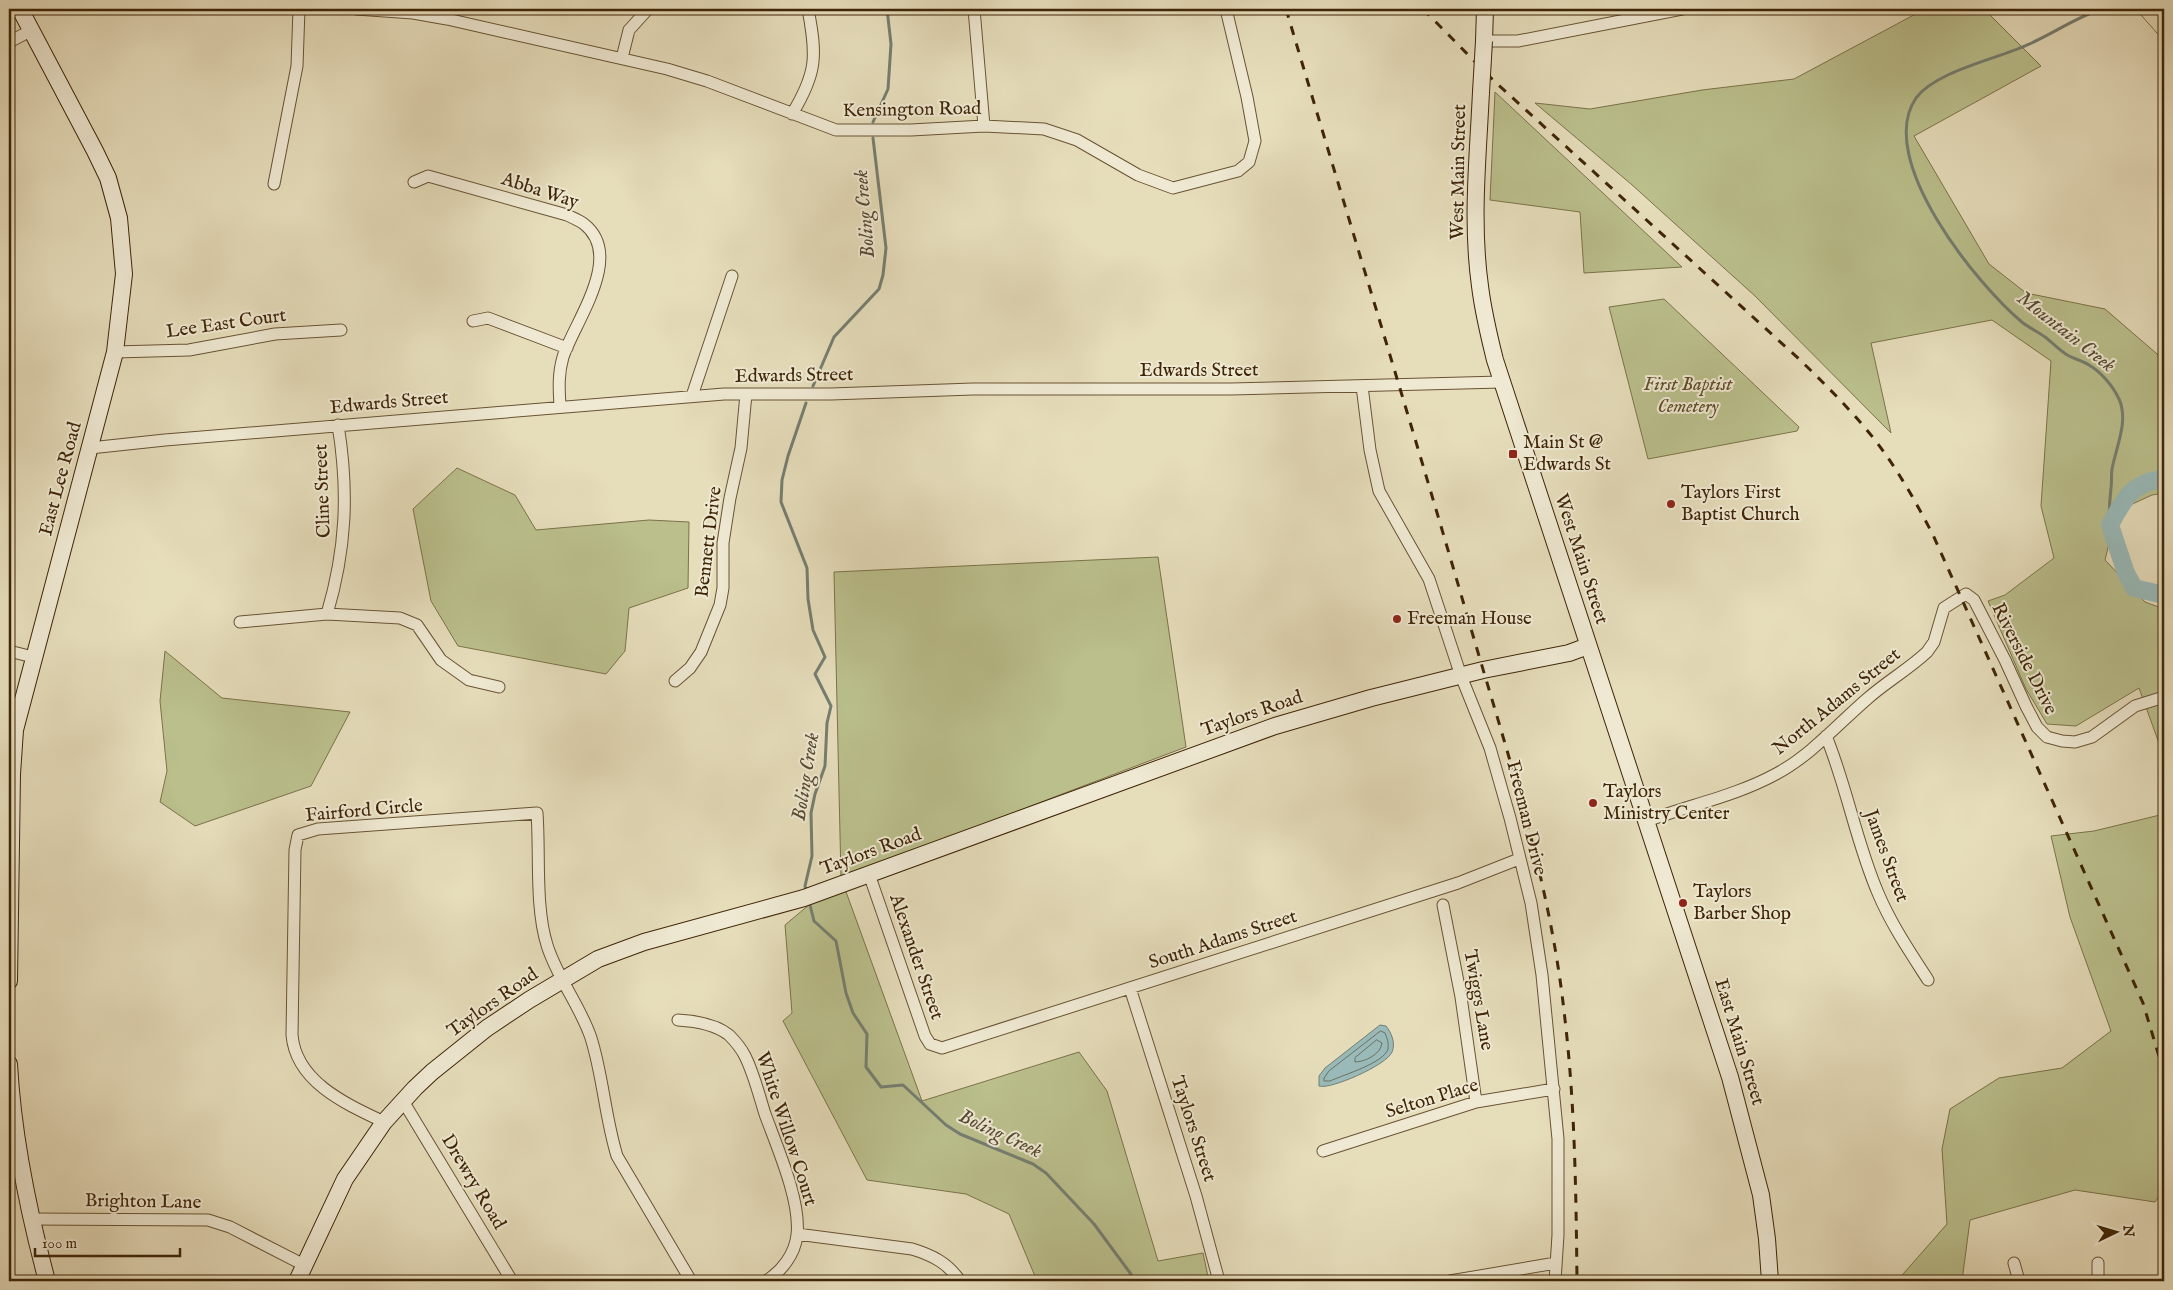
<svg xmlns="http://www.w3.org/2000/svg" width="2173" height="1290" font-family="'IM FELL English',serif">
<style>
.green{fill:#babf8c;stroke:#7c7249}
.water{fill:#99bab9;stroke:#757e71}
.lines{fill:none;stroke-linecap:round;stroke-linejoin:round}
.shore{stroke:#6c7060;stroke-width:1}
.stream{stroke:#757e71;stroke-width:3}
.river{stroke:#99bab9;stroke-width:18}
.street-casing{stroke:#695333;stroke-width:13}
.secondary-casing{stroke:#3f2506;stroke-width:18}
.primary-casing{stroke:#3f2506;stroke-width:19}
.street{stroke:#efe9d3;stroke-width:11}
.secondary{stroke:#efe9d3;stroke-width:16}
.primary{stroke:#e6ddbb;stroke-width:18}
.rail{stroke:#3f2506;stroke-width:3;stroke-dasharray:9 9;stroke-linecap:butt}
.secondary-bridge-casing{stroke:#3f2506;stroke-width:18;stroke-linecap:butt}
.secondary-bridge{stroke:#efe9d3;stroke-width:16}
.poi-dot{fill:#8f2418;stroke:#efe9d3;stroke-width:2}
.labels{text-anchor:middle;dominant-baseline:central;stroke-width:4;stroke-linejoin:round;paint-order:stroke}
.street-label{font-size:19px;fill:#3f2506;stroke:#efe9d3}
.park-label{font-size:19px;font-style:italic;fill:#5e4c28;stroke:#efe9d3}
.poi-label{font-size:19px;fill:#3f2506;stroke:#efe9d3;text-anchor:start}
.water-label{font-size:20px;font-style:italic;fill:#564a33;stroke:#efe9d3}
</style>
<rect width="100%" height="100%" fill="#e6ddbb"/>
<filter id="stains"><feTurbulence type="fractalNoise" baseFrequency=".004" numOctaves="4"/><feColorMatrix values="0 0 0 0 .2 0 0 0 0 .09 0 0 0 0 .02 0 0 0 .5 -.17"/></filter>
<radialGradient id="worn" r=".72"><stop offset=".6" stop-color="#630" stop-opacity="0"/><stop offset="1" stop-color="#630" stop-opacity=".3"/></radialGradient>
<!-- green -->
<path class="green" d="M1925 9H1984L2041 66 1914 136 1989 264 2026 293 2105 309 2164 360V493L2152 495 2117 511 2105 560 2145 602 2164 609V757L2139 688 2076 726 2047 724 2026 689 1988 601 2005 595 2054 558 2041 506 2051 361 1992 320 1871 343 1891 433 1755 296 1631 184 1535 103 1590 109 1702 90 1794 79Z
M1495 92 1682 267 1584 273 1580 212 1490 200Z
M1664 299 1799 427 1797 431 1648 459 1609 307Z
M457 468 515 495 536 530 649 520 689 522 688 588 629 608 625 651 606 674 458 646 431 601 413 509Z
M1158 557 1186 747 841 878 922 1101 1079 1052 1107 1091 1158 1261 1203 1253 1209 1281H1037L1009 1214 966 1194 867 1180 783 1021 792 1013 785 925 841 878 834 572Z
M165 651 222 698 350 712 311 786 195 826 160 802 167 771 160 701Z
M2164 814V1189L2155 1202 2075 1190 1970 1220 1962 1281H1897L1947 1224 1942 1149 1950 1109 1999 1078 2062 1068 2111 1031 2070 917 2051 836 2094 831Z"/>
<!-- water -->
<path class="water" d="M1380 1025 1386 1026C1391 1032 1396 1043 1392 1052 1387 1065 1330 1090 1319 1086V1076L1325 1068Z"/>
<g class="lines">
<!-- shore -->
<path class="shore" d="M1381 1031 1385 1033C1387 1038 1389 1043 1388 1049 1384 1063 1343 1075 1330 1081H1324V1078L1329 1071Z
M1377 1040 1382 1043C1381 1054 1365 1062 1355 1062V1058Z"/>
<!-- stream -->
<path class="stream" d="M2102 9C2076 17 2053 34 2027 45 1997 59 1936 71 1916 98 1874 159 1978 286 2023 323 2030 328 2038 332 2045 337 2053 343 2060 351 2069 356 2075 359 2083 361 2089 365 2101 372 2113 386 2119 399 2129 421 2116 447 2112 469 2111 475 2112 482 2111 488 2110 501 2108 512 2110 525
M873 122 888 89 891 44 887 9
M813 386 834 337 879 289 883 275 886 248 873 138
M806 403 788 456 782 480 781 502 807 568 808 599 813 630 825 657 815 674 831 706 827 723 825 766 815 794 811 813 812 856 805 886 807 893
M809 901 814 921 836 941 846 993 853 1013 867 1034 866 1067 881 1087 903 1085 946 1125 960 1134 1033 1164 1046 1173 1094 1224 1136 1281"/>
<!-- river -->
<path class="river" d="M2164 479C2133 481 2123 500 2110 525L2126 573 2134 588 2164 595"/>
<defs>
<path id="street" d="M356 9 413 13 447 19 667 69 707 81 836 130H911L984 126 1044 129 1077 140 1138 175 1173 188 1238 171 1249 162 1255 141 1247 97 1226 9
M974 9 984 126
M1484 41H1518L1682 9
M9 42 32 30
M622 58 629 30 648 9
M792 114C817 73 817 56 808 9
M414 182 428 176 567 215C573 218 579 220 584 224 625 256 575 321 563 357 558 374 559 389 560 406
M274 184 297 66 299 9
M473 321 488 318 567 348
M115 352 189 350 275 334 341 330
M1362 386 1370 450 1379 491 1429 579 1461 676 1490 748 1510 818 1531 903 1542 975 1558 1139V1235L1555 1281
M692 396 732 276
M90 448 165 440 724 394H831L973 389H1231L1501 382
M327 614C346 550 349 492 338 425
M240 622 327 614 400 618 417 625 441 660 469 680 499 687
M9 651 33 657
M675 681 690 668 701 652 720 605 723 588V543L730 498 741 448 746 394
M1826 736C1847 787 1856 842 1878 893 1891 924 1910 952 1928 980
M1647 821C1689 805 1736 796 1776 774 1810 756 1838 724 1867 699 1886 682 1909 669 1927 652L1934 642 1944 608 1966 594 1974 600 2005 660 2026 706 2037 727 2047 737 2062 741 2075 742 2092 737 2135 706 2164 697
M869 874 925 1036 930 1044 942 1048 1458 883 1519 859
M1443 905 1461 997 1476 1102
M1130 988 1196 1196 1219 1281
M678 1020C695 1021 715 1024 729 1035 735 1041 741 1048 745 1056 754 1074 759 1095 765 1114 777 1147 801 1201 797 1235 795 1254 782 1271 766 1281
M403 1101 512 1281
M384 1122C346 1104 296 1082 292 1035L295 850 298 835 318 829 537 813C540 854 535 907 547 945 557 978 580 1005 591 1038 603 1076 605 1117 617 1156L691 1281
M1323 1151 1476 1102 1554 1089
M31 1219 208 1220 230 1227 304 1265
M797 1234 912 1249C932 1255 948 1263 960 1281
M2014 1263 2019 1281
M2098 1263V1281
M1450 1281 1556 1263"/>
<path id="secondary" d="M1484 41 1485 9
M1481 92C1478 156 1471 222 1480 286 1483 311 1489 336 1495 360L1730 1077 1761 1195 1767 1239 1770 1281
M9 981 12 774 15 730 115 352 124 274 119 218 108 178 95 151 20 9
M9 1064C13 1139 28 1210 47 1281
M297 1281 345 1179 384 1122 415 1088 432 1072 487 1028 529 1000 598 959 644 942 804 898 1275 726 1371 698 1483 670 1569 653 1588 646"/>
<path id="primary" d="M2148 9 2164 27"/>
</defs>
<!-- street casing -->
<use href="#street" class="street-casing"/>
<!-- secondary casing -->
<use href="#secondary" class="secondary-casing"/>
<!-- primary casing -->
<use href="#primary" class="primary-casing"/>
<!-- street -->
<use href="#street" class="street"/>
<!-- secondary -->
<use href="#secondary" class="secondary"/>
<!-- primary -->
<use href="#primary" class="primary"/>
<!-- rail -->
<path class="rail" d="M1286 9C1346 211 1408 412 1467 615 1505 746 1549 876 1564 1011 1575 1101 1576 1191 1577 1281
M1423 9 1493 80 1799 359C1826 385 1852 411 1875 440 1898 470 1916 502 1933 535L2143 1003 2164 1073"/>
<defs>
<path id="secondary-bridge" d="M1481 92 1484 41"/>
</defs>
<!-- secondary-bridge casing -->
<use href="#secondary-bridge" class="secondary-bridge-casing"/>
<!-- secondary-bridge -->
<use href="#secondary-bridge" class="secondary-bridge"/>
</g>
<!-- markers -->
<g class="poi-dot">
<rect x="1508" y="449" width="10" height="10" rx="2.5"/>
<circle cx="1671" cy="504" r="5"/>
<circle cx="1397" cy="619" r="5"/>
<circle cx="1593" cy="803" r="5"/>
<circle cx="1683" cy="903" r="5"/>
</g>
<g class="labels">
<!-- street labels -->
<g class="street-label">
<text transform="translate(912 110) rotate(-1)">Kensington Road</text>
<text transform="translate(1459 172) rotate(-89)">West Main Street</text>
<text transform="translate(540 191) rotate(18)">Abba Way</text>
<text transform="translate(226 324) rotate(-8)">Lee East Court</text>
<text x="1199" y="371">Edwards Street</text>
<text transform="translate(794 376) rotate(-1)">Edwards Street</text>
<text transform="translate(389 403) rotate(-5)">Edwards Street</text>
<text transform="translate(61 479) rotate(-75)">East Lee Road</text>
<text transform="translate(323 491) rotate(-92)">Cline Street</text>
<text transform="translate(709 542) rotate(-83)">Bennett Drive</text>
<text transform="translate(1581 559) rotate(72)">West Main Street</text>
<text transform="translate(2024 659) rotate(63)">Riverside Drive</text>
<text transform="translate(1837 702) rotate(-39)">North Adams Street</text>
<text transform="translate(1252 714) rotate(-19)">Taylors Road</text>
<text transform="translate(364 811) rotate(-5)">Fairford Circle</text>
<text transform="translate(1526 818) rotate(76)">Freeman Drive</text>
<text transform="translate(871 852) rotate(-20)">Taylors Road</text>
<text transform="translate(1886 856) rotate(70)">James Street</text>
<text transform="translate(1223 940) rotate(-18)">South Adams Street</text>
<text transform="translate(916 957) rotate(71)">Alexander Street</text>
<text transform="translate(1478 1000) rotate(80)">Twiggs Lane</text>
<text transform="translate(493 1003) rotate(-35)">Taylors Road</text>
<text transform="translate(1739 1042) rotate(73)">East Main Street</text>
<text transform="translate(1432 1099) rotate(-17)">Selton Place</text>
<text transform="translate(786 1129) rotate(72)">White Willow Court</text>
<text transform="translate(1193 1129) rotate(72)">Taylors Street</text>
<text transform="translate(473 1182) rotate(59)">Drewry Road</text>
<text transform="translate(143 1202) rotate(1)">Brighton Lane</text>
</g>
<!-- park labels -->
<g class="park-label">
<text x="1688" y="385">First Baptist<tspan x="1688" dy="22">Cemetery</tspan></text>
</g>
<!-- poi labels -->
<g class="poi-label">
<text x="1523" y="443">Main St @<tspan x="1523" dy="22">Edwards St</tspan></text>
<text x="1681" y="493">Taylors First<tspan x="1681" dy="22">Baptist Church</tspan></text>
<text x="1407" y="619">Freeman House</text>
<text x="1603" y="792">Taylors<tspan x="1603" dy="22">Ministry Center</tspan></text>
<text x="1693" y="892">Taylors<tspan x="1693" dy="22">Barber Shop</tspan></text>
</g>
<!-- water labels -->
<g class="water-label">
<text transform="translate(865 214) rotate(-95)">Boling Creek</text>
<text transform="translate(2066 332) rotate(38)">Mountain Creek</text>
<text transform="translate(806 777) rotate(-81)">Boling Creek</text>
<text transform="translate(1000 1134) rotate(25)">Boling Creek</text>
</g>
</g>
<!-- margin -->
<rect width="2173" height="1290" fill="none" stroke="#e6ddbb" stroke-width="30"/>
<rect x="10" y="10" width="2153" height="1270" fill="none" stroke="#3f2506" stroke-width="2.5"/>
<rect x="15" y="15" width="2143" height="1260" fill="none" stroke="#3f2506"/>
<!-- north arrow -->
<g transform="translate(2116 1232) rotate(85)" stroke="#efe9d3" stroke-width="4" paint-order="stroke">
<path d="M0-4L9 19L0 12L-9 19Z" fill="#3f2506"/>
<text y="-8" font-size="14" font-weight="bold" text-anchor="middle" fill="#3f2506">N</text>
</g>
<!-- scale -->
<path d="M35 1248v8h145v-8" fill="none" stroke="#3f2506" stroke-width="2.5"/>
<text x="42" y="1248" font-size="15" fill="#3f2506" stroke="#efe9d3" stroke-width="4" paint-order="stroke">100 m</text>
<rect width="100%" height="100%" filter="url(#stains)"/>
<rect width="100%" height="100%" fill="url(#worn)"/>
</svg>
